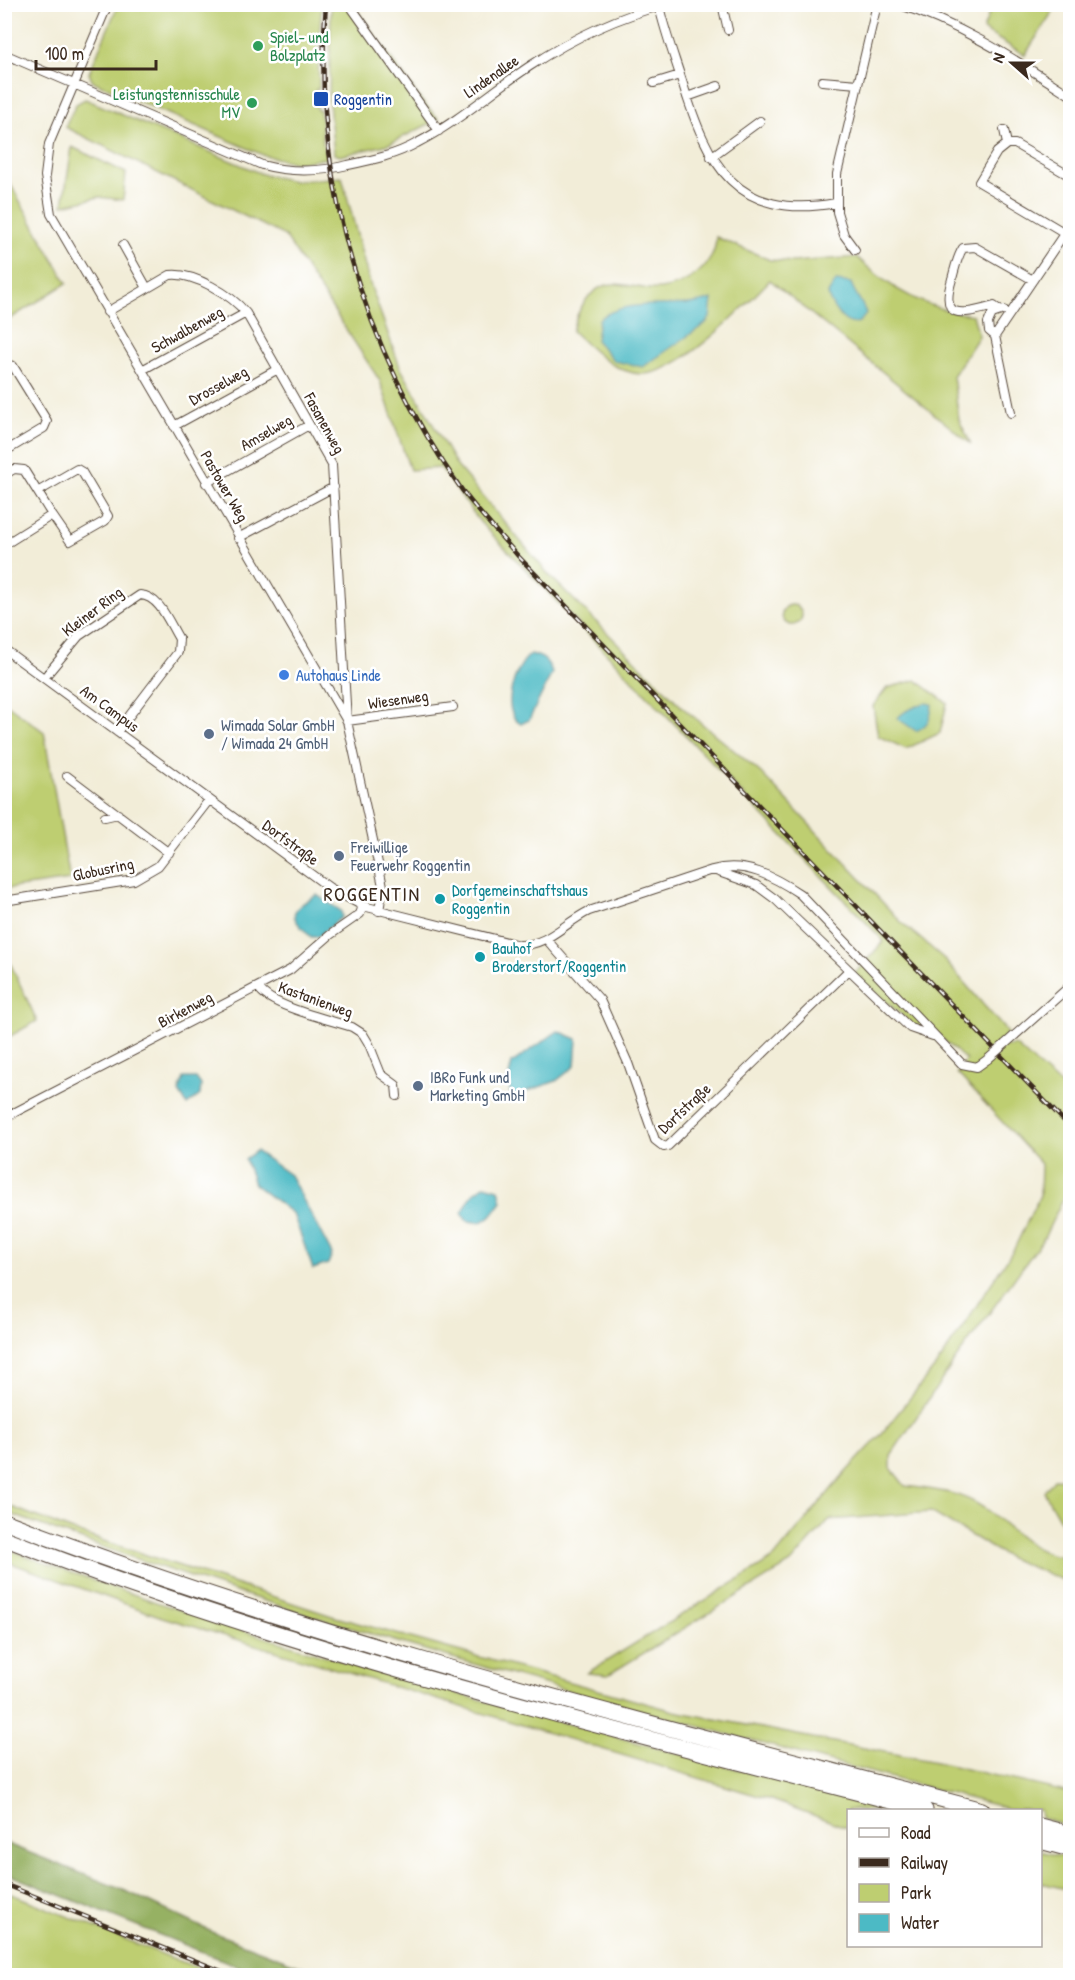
<svg xmlns="http://www.w3.org/2000/svg" width="1075" height="1980" font-family="'Patrick Hand',sans-serif">
<style>
.green{fill:#bece71;stroke:#7c7c48;stroke-width:1.5}
.forest{fill:#96b163;stroke:#686e40;stroke-width:1.5}
.water{fill:#4cbac5;stroke:#447272;stroke-width:1.5}
.lines{fill:none;stroke-linecap:round;stroke-linejoin:round}
.street-casing{stroke:#56473a;stroke-width:10}
.highway-casing{stroke:#56473a;stroke-width:17}
.street{stroke:#fff;stroke-width:8}
.highway{stroke:#fff;stroke-width:15}
.rail-casing{stroke:#3b2a1e;stroke-width:4.5}
.rail{stroke:#fff;stroke-width:2;stroke-dasharray:7;stroke-linecap:butt}
.street-bridge-casing{stroke:#56473a;stroke-width:10;stroke-linecap:butt}
.street-bridge{stroke:#fff;stroke-width:8}
.leisure-dot{fill:#2e9e5b;stroke:#fff;stroke-width:2}
.transit-dot{fill:#1a4fb4;stroke:#fff;stroke-width:2}
.shop-dot{fill:#3f7fe0;stroke:#fff;stroke-width:2}
.service-dot{fill:#5c6f8a;stroke:#fff;stroke-width:2}
.culture-dot{fill:#0f9aa8;stroke:#fff;stroke-width:2}
.labels{text-anchor:middle;dominant-baseline:central;stroke-width:5;stroke-linejoin:round;paint-order:stroke}
.leisure-label{font-size:16px;fill:#27864d;stroke:#fff;text-anchor:start}
.street-label{font-size:16px;fill:#3b2a1e;stroke:#fff}
.transit-label{font-size:16px;fill:#164399;stroke:#fff;text-anchor:start}
.shop-label{font-size:16px;fill:#366cbe;stroke:#fff;text-anchor:start}
.service-label{font-size:16px;fill:#4e5e75;stroke:#fff;text-anchor:start}
.culture-label{font-size:16px;fill:#0d838f;stroke:#fff;text-anchor:start}
.quarter-label{font-size:20px;letter-spacing:1.5px;fill:#3b2a1e;stroke:#fff}
</style>
<rect width="100%" height="100%" fill="#fff"/>
<filter id="ink" filterUnits="userSpaceOnUse"><feTurbulence type="fractalNoise" baseFrequency=".0167" numOctaves="2"/><feDisplacementMap in="SourceGraphic" scale="12" xChannelSelector="R" yChannelSelector="G"/><feConvolveMatrix kernelMatrix="1 2 1 2 8 2 1 2 1" color-interpolation-filters="sRGB"/></filter>
<filter id="wash" filterUnits="userSpaceOnUse"><feTurbulence type="fractalNoise" baseFrequency=".008" numOctaves="4" result="noise"/><feDisplacementMap in="SourceGraphic" scale="24" xChannelSelector="R" yChannelSelector="G"/><feGaussianBlur stdDeviation="1.35" result="paint"/><feColorMatrix in="noise" values="0 0 0 0 0 0 0 0 0 0 0 0 0 0 0 0 0 1.4 0 .05"/><feComposite in="paint" operator="in"/></filter>
<g filter="url(#wash)">
<rect width="100%" height="100%" fill="#f2edd8"/>
<!-- green -->
<path class="green" d="M118 5H322L318 46 319 89H316L317 110H320L324 151H327L328 158 296 163 263 155 92 81 89 73Z
M331 5H353L422 101 439 119 389 144 340 156 334 154 329 103Z
M992 5V4L1057 5 1025 55 983 30Z
M85 99 262 174 294 181 342 177 369 281 400 367 457 466 549 575 682 707 761 773 902 923 942 957 1007 1032 1003 1041 1008 1047 1015 1045 1070 1094V1184L1044 1238 953 1363 891 1455V1468L905 1486C928 1489 953 1491 974 1502 1008 1520 1028 1557 1070 1557V1583L1009 1558 931 1512 829 1520 791 1563 608 1675 587 1673 774 1558 843 1475 879 1437 942 1358 1014 1249 1040 1195 1041 1164 957 1073 966 1060 928 1026 920 1031 854 974 884 941 480 522 441 468 410 470 380 381 285 236 65 127 76 104Z
M72 147 126 173 123 200 99 197 63 205Z
M5 175 67 283 5 322H4Z
M716 237 770 260 793 262 857 257C889 289 928 310 973 315L979 336 953 376 959 420 971 444 770 280C745 306 679 376 641 374 613 372 591 349 572 331 577 311 590 284 615 284 630 284 647 291 661 289 688 285 716 265 716 237Z
M782 615a10 10 0 1 1 20 0a10 10 0 1 1-20 0Z
M916 680 947 703 940 733 906 749 878 736 873 706 887 688Z
M5 703 44 732 70 880 5 889Z
M4 950 37 1021 5 1039H4Z
M1054 1479 1070 1480V1538L1044 1492Z
M4 1504 73 1531 332 1616 674 1711 936 1762 1070 1793V1827L1041 1818 1040 1810H1013C674 1720 333 1634 5 1512Z
M5 1548C293 1658 594 1730 891 1810H848V1828L772 1800 162 1617 5 1561Z
M1040 1851 1070 1859V1890L1041 1883Z
M4 1891 215 1975H5Z"/>
<!-- forest -->
<path class="forest" d="M5 1843 128 1892 212 1932 324 1975H260L5 1873Z"/>
<!-- water -->
<path class="water" d="M836 281 851 283C855 294 862 302 866 313 854 339 831 310 828 294Z
M712 299 710 318 705 324 643 367 614 361 596 340 599 319C631 295 676 312 712 299Z
M531 654C543 657 548 660 552 673L529 720 521 724C499 713 514 666 531 654Z
M924 703 932 704C931 718 929 725 916 731L897 718 906 711Z
M317 895 341 911 342 917 317 937H311C288 915 288 911 317 895Z
M558 1031 577 1039 575 1066 556 1081 511 1097 508 1080 512 1063Z
M184 1078H196L201 1085 200 1095 187 1105 179 1092Z
M256 1151 290 1175 332 1254 328 1264 313 1269 293 1214 254 1184 245 1159Z
M485 1185 499 1189 502 1202C492 1216 484 1227 466 1220L462 1213 472 1195Z"/>
</g>
<g filter="url(#ink)">
<g class="lines">
<defs>
<path id="street" d="M108 4 49 144 45 176 51 214 347 721 383 886 379 911
M349 4 439 131
M722 4 728 30
M897 4C961 24 1014 59 1070 95
M659 6C665 32 674 56 682 81 708 165 735 221 836 203
M4 54 262 165C292 173 319 172 348 165 372 160 396 155 417 143 458 122 492 91 530 66 571 39 620 16 667 4
M822 81 858 84
M654 83 680 75
M687 97 718 86
M1004 130 1007 144
M711 157 760 121
M1065 233 979 182 997 152 1007 144H1015L1070 176
M123 245 147 288
M855 250 844 235 837 212V174L877 4
M1001 311 994 306C963 314 939 322 952 279 955 268 957 257 963 248L975 247 1033 280
M107 312 170 275C193 272 232 295 246 313L332 465 347 721 453 707
M995 336 989 331 988 323 992 314 1004 310
M4 364 13 366 47 421 44 428 4 452
M142 370 246 313
M1011 413 995 336 1070 225
M174 426 278 369
M4 475 14 469 24 470 52 515 4 545
M206 483 309 425
M39 491 77 469 82 472 108 516 105 521 70 541 52 515
M238 538 334 487
M4 649 330 888 363 906 519 945C548 946 564 923 589 911L712 870C745 861 773 876 800 894L962 1064 977 1067 988 1059
M44 678 79 636 140 595C160 596 169 623 179 639L178 652 117 732
M67 776 169 853
M105 817 118 814
M713 870 756 885 775 899 910 1028 933 1036
M4 901 134 880 158 866 209 800
M547 940 600 1000 628 1063 655 1140 664 1147 668 1146 848 971
M259 988C269 1006 330 1020 352 1027L363 1034 369 1044 381 1074 396 1085 397 1096
M1005 1044 1070 986
M4 1118 290 970 330 935 360 914 363 906"/>
<path id="highway" d="M4 1521C321 1643 654 1724 982 1810
M4 1538C302 1655 616 1730 925 1810
M1040 1826 1070 1834
M1040 1841 1070 1849"/>
</defs>
<!-- street casing -->
<use href="#street" class="street-casing"/>
<!-- highway casing -->
<use href="#highway" class="highway-casing"/>
<!-- street -->
<use href="#street" class="street"/>
<!-- highway -->
<use href="#highway" class="highway"/>
<defs>
<path id="rail" d="M326 4C311 175 363 351 462 490 479 513 499 534 518 556L1070 1127
M4 1884 234 1976"/>
</defs>
<!-- rail casing -->
<use href="#rail" class="rail-casing"/>
<!-- rail -->
<use href="#rail" class="rail"/>
<defs>
<path id="street-bridge" d="M988 1059 1005 1044"/>
</defs>
<!-- street-bridge casing -->
<use href="#street-bridge" class="street-bridge-casing"/>
<!-- street-bridge -->
<use href="#street-bridge" class="street-bridge"/>
</g>
</g>
<!-- markers -->
<g class="leisure-dot">
<circle cx="258" cy="46" r="6"/>
<circle cx="252" cy="103" r="6"/>
</g>
<rect class="transit-dot" x="313" y="91" width="16" height="16" rx="3"/>
<circle class="shop-dot" cx="284" cy="675" r="6"/>
<g class="service-dot">
<circle cx="209" cy="734" r="6"/>
<circle cx="339" cy="856" r="6"/>
<circle cx="418" cy="1086" r="6"/>
</g>
<g class="culture-dot">
<circle cx="440" cy="899" r="6"/>
<circle cx="480" cy="957" r="6"/>
</g>
<g class="labels">
<!-- leisure labels -->
<g class="leisure-label">
<text x="270" y="37">Spiel- und<tspan x="270" dy="18">Bolzplatz</tspan></text>
<text x="240" y="94" text-anchor="end">Leistungstennisschule<tspan x="240" dy="18">MV</tspan></text>
</g>
<!-- street labels -->
<g class="street-label">
<text transform="translate(491 76) rotate(-35)">Lindenallee</text>
<text transform="translate(187 329) rotate(-29)">Schwalbenweg</text>
<text transform="translate(218 385) rotate(-29)">Drosselweg</text>
<text transform="translate(325 423) rotate(61)">Fasanenweg</text>
<text transform="translate(266 432) rotate(-30)">Amselweg</text>
<text transform="translate(225 486) rotate(60)">Pastower Weg</text>
<text transform="translate(92 611) rotate(-37)">Kleiner Ring</text>
<text transform="translate(398 699) rotate(-8)">Wiesenweg</text>
<text transform="translate(110 708) rotate(36)">Am Campus</text>
<text transform="translate(291 842) rotate(36)">Dorfstraße</text>
<text transform="translate(103 869) rotate(-12)">Globusring</text>
<text transform="translate(316 999) rotate(20)">Kastanienweg</text>
<text transform="translate(185 1009) rotate(-28)">Birkenweg</text>
<text transform="translate(684 1108) rotate(-43)">Dorfstraße</text>
</g>
<!-- transit labels -->
<g class="transit-label">
<text x="334" y="99">Roggentin</text>
</g>
<!-- shop labels -->
<g class="shop-label">
<text x="296" y="675">Autohaus Linde</text>
</g>
<!-- service labels -->
<g class="service-label">
<text x="221" y="725">Wimada Solar GmbH<tspan x="221" dy="18">/ Wimada 24 GmbH</tspan></text>
<text x="351" y="847">Freiwillige<tspan x="351" dy="18">Feuerwehr Roggentin</tspan></text>
<text x="430" y="1077">IBRo Funk und<tspan x="430" dy="18">Marketing GmbH</tspan></text>
</g>
<!-- culture labels -->
<g class="culture-label">
<text x="452" y="890">Dorfgemeinschaftshaus<tspan x="452" dy="18">Roggentin</tspan></text>
<text x="492" y="948">Bauhof<tspan x="492" dy="18">Broderstorf/Roggentin</tspan></text>
</g>
<!-- quarter labels -->
<g class="quarter-label">
<text x="372" y="893">ROGGENTIN</text>
</g>
</g>
<!-- margin -->
<rect width="1075" height="1980" fill="none" stroke="#fff" stroke-width="24"/>
<!-- legend -->
<rect x="847" y="1809" width="195" height="138" fill="#ffffff" stroke="#b1aaa5" stroke-width="1.5"/>
<rect x="859" y="1828" width="30" height="9" fill="#ffffff" stroke="#b1aaa5" stroke-width="1.5"/>
<text x="901" y="1839" font-size="18" fill="#3b2a1e">Road</text>
<rect x="859" y="1858" width="30" height="9" fill="#3b2a1e" stroke="#b1aaa5" stroke-width="1.5"/>
<text x="901" y="1869" font-size="18" fill="#3b2a1e">Railway</text>
<rect x="859" y="1884" width="30" height="18" fill="#bece71" stroke="#b1aaa5" stroke-width="1.5"/>
<text x="901" y="1899" font-size="18" fill="#3b2a1e">Park</text>
<rect x="859" y="1914" width="30" height="18" fill="#4cbac5" stroke="#b1aaa5" stroke-width="1.5"/>
<text x="901" y="1929" font-size="18" fill="#3b2a1e">Water</text>
<!-- north arrow -->
<g transform="translate(1012 63) rotate(291)" stroke="#ffffff" stroke-width="4.5" paint-order="stroke">
<path d="M0-4.5L10 22L0 15L-10 22Z" fill="#3b2a1e"/>
<text y="-9" font-size="16" font-weight="bold" text-anchor="middle" fill="#3b2a1e">N</text>
</g>
<!-- scale -->
<path d="M36 60v9h120v-9" fill="none" stroke="#3b2a1e" stroke-width="3"/>
<text x="45" y="60" font-size="18" fill="#3b2a1e" stroke="#ffffff" stroke-width="4.5" paint-order="stroke">100 m</text>
</svg>
